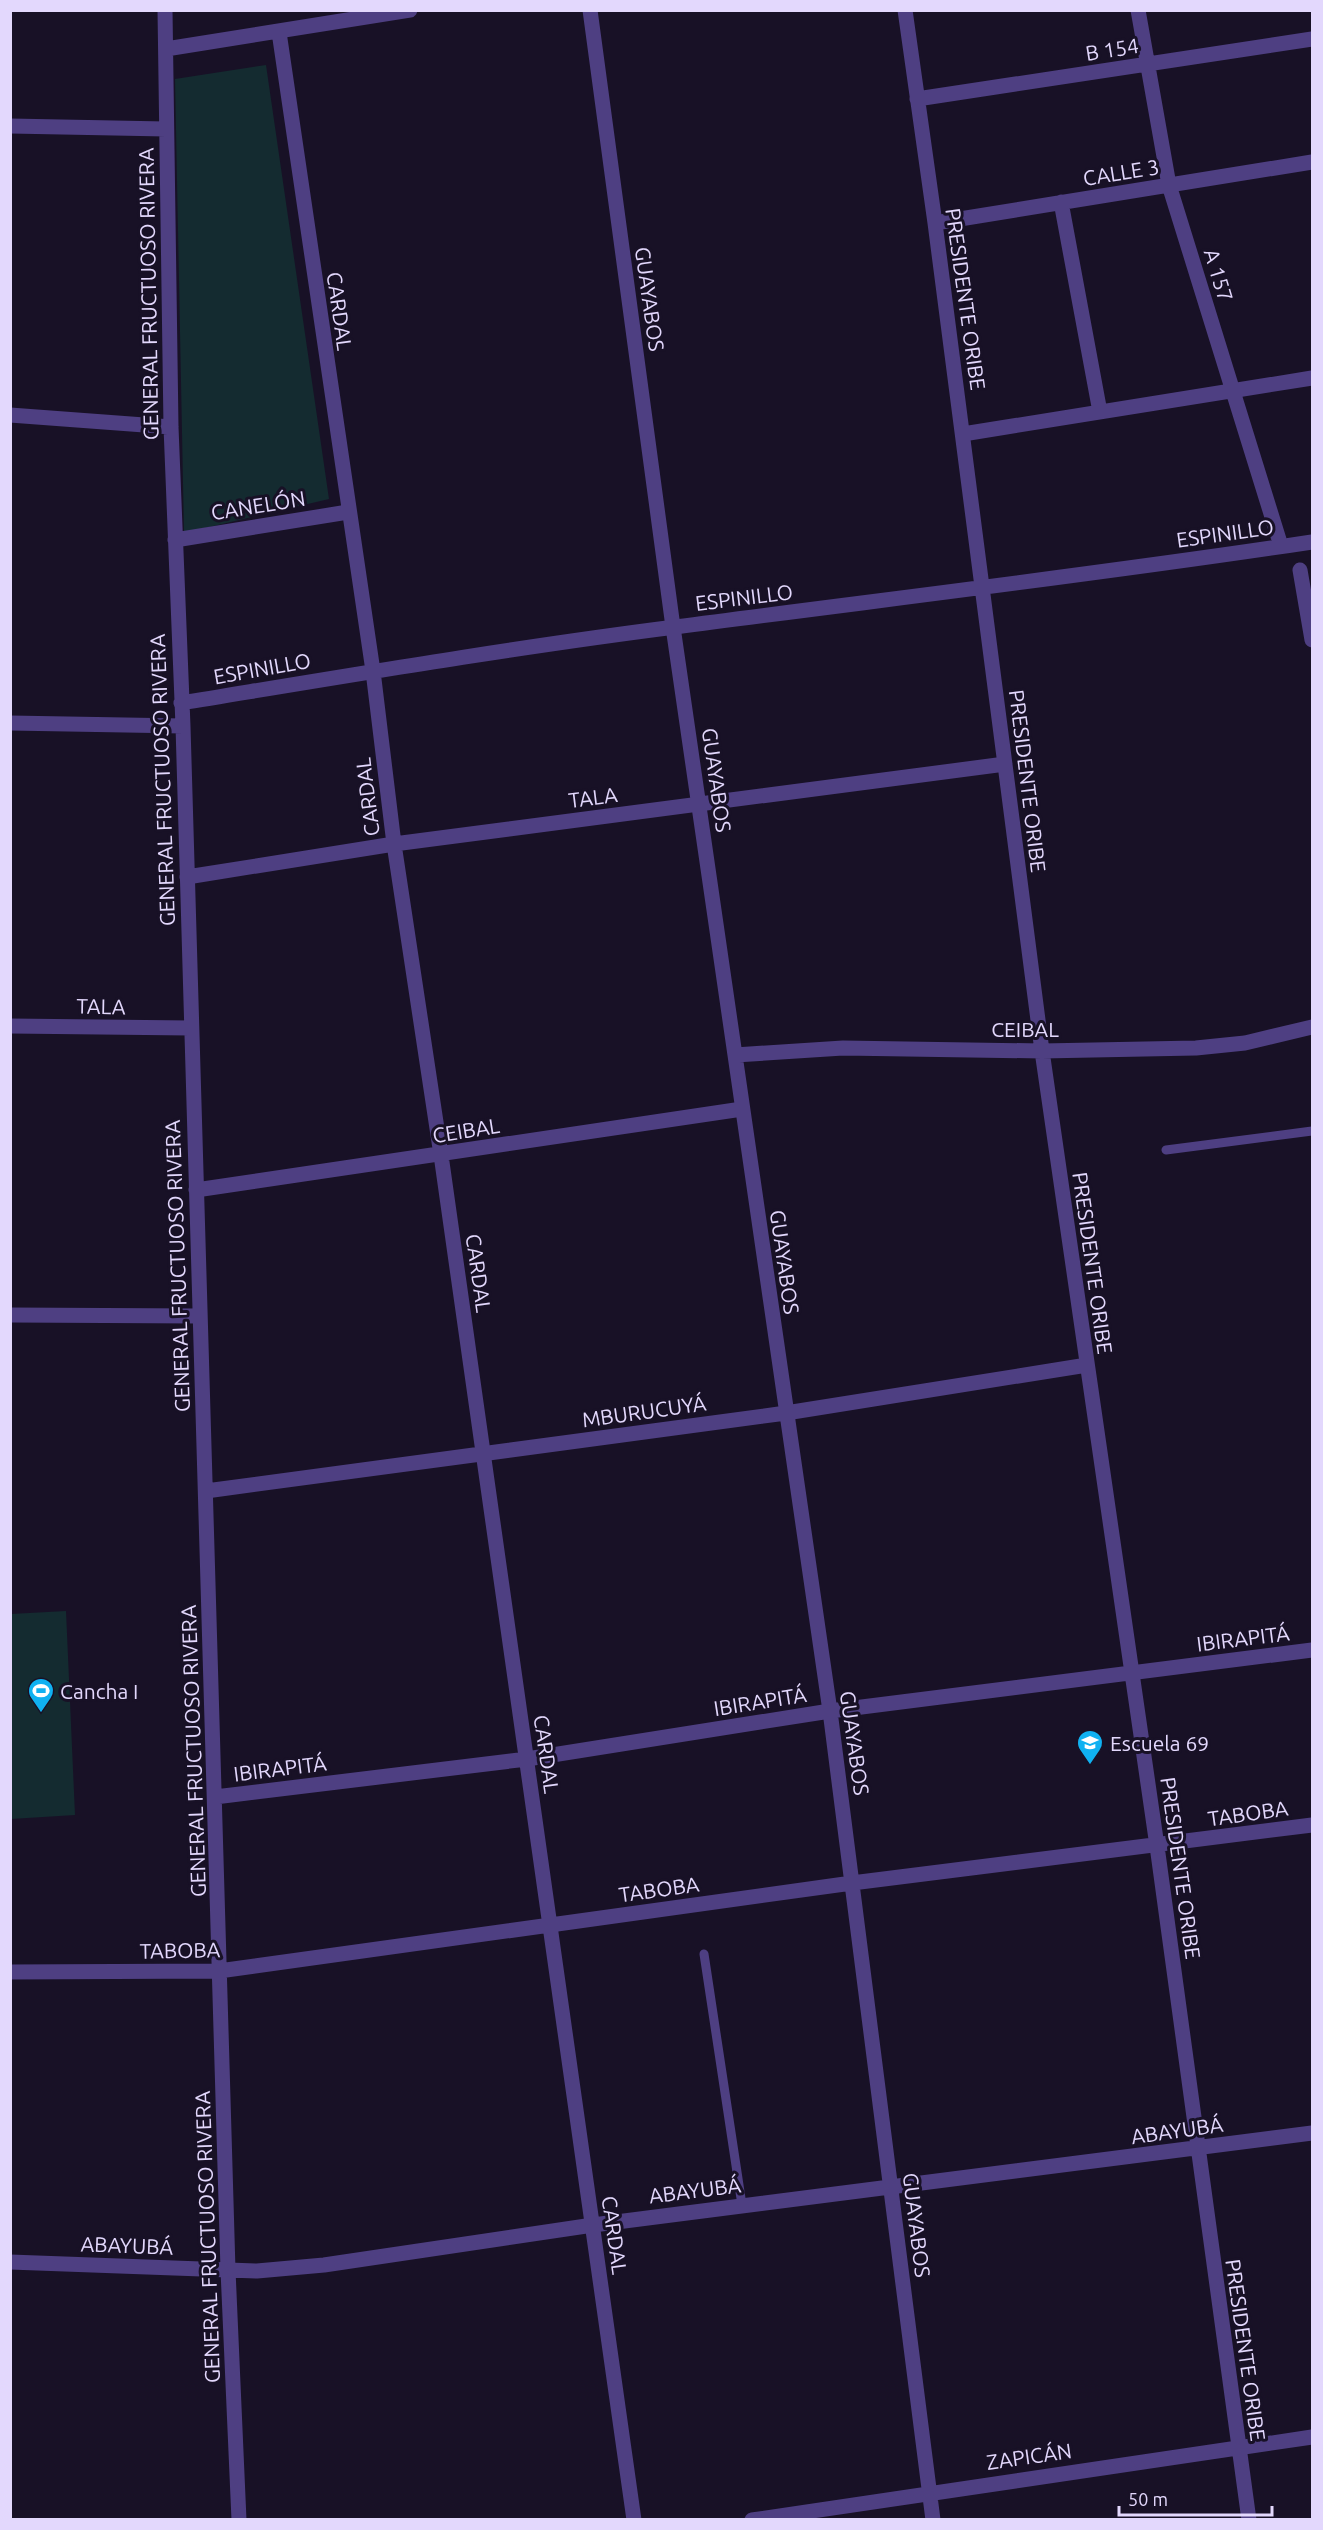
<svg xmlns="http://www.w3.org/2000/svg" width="1323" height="2530" font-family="Ubuntu,sans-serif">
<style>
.green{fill:#142b30}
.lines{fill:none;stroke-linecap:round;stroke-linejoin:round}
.service{stroke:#4e3f82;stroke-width:9}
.minor{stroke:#4e3f82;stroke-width:15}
.labels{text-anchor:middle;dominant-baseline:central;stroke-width:6;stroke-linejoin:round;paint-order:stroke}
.street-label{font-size:21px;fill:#e3d8fd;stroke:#181126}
.poi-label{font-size:21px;fill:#e3d8fd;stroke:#181126;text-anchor:start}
</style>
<rect width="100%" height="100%" fill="#181126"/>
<!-- green -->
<path class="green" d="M266 65 329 499 184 533 175 79Z
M66 1611 75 1815 11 1819V1614Z"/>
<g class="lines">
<!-- service -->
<path class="service" d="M1166 1150 1312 1131
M704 1954 742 2205"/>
<!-- minor -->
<path class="minor" d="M165 10 171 427 183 726 228 2270 239 2520
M590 10 673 627 830 1711 933 2520
M905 10 935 223 1042 1051 1157 1846 1249 2520
M1138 10 1169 185 1281 546
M279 32 373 671 394 844 441 1155 634 2520
M166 49 410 10
M917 99 1312 39
M10 126 166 129
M1061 202 1100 412
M935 223 1312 162
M10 415 171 427
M963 434 1312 378
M175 540 348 512
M1300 570 1312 640
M181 703C346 676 510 648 675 627 888 599 1101 574 1312 542
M10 723 183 726
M187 877 394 844 1005 764
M10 1026 190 1028
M735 1055 843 1048 1042 1051 1196 1048 1245 1043 1312 1027
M196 1190 742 1109
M10 1315 199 1316
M206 1491 786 1413 1087 1365
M215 1797 527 1759 830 1711 1312 1650
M10 1972 219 1971 852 1883 1312 1825
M10 2262 257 2271 324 2265 593 2225 1312 2133
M752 2520 1312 2437"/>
</g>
<!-- icons -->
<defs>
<symbol id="stadium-pin" viewBox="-11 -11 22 30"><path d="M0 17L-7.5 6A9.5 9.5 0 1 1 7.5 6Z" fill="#10b1f1" stroke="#181126"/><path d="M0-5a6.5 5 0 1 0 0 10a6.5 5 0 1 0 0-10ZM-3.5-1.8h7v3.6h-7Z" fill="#fff"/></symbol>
<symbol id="school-pin" viewBox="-11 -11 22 30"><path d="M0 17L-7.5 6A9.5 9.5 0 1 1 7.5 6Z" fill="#10b1f1" stroke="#181126"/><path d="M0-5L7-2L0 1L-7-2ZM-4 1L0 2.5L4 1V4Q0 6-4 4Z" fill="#fff"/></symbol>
</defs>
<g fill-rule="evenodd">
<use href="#stadium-pin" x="26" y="1676" width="30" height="40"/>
<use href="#school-pin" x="1075" y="1728" width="30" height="40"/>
</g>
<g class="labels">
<!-- street labels -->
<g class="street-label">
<text transform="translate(1112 49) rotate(-9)">B 154</text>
<text transform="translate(1121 172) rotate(-9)">CALLE 3</text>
<text transform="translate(1219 275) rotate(73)">A 157</text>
<text transform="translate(148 294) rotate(-91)">GENERAL FRUCTUOSO RIVERA</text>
<text transform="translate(650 299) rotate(82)">GUAYABOS</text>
<text transform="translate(966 299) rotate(82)">PRESIDENTE ORIBE</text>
<text transform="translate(340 311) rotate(82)">CARDAL</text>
<text transform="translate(258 505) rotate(-9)">CANELÓN</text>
<text transform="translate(1225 533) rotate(-8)">ESPINILLO</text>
<text transform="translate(744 597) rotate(-7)">ESPINILLO</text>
<text transform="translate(262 668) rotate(-10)">ESPINILLO</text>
<text transform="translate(162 780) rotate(-92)">GENERAL FRUCTUOSO RIVERA</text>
<text transform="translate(717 780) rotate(82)">GUAYABOS</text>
<text transform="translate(1028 781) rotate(83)">PRESIDENTE ORIBE</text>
<text transform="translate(367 797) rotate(-97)">CARDAL</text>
<text transform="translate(593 797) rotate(-7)">TALA</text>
<text transform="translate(101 1006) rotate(1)">TALA</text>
<text x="1025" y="1029">CEIBAL</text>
<text transform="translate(466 1130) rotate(-9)">CEIBAL</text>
<text transform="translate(785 1262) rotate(82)">GUAYABOS</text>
<text transform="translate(1093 1263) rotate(82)">PRESIDENTE ORIBE</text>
<text transform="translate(177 1266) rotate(-92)">GENERAL FRUCTUOSO RIVERA</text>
<text transform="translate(479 1273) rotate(82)">CARDAL</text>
<text transform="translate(644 1411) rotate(-8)">MBURUCUYÁ</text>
<text transform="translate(1243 1638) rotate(-7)">IBIRAPITÁ</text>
<text transform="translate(760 1701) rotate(-9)">IBIRAPITÁ</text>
<text transform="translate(855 1743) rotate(82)">GUAYABOS</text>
<text transform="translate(193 1751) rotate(-92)">GENERAL FRUCTUOSO RIVERA</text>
<text transform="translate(547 1754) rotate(82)">CARDAL</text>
<text transform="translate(280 1768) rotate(-7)">IBIRAPITÁ</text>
<text transform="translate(1248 1813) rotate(-8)">TABOBA</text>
<text transform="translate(1181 1868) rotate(82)">PRESIDENTE ORIBE</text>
<text transform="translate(659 1889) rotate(-8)">TABOBA</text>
<text transform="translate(180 1950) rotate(-1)">TABOBA</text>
<text transform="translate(1177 2130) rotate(-8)">ABAYUBÁ</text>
<text transform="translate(695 2190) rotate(-7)">ABAYUBÁ</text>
<text transform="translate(917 2225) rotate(83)">GUAYABOS</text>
<text transform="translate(615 2235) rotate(82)">CARDAL</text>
<text transform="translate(207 2237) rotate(-92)">GENERAL FRUCTUOSO RIVERA</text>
<text transform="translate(127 2245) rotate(2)">ABAYUBÁ</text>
<text transform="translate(1246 2350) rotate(82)">PRESIDENTE ORIBE</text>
<text transform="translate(1029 2456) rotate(-8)">ZAPICÁN</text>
</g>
<!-- poi labels -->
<g class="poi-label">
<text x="60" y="1691">Cancha I</text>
<text x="1110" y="1743">Escuela 69</text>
</g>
</g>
<!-- border -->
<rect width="1323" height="2530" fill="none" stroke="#e3d8fd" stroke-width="24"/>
<!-- scale -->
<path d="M1119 2506v9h153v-9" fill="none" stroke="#e3d8fd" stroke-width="3"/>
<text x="1128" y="2506" font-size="18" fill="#e3d8fd" stroke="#181126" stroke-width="4.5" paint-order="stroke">50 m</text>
</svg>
